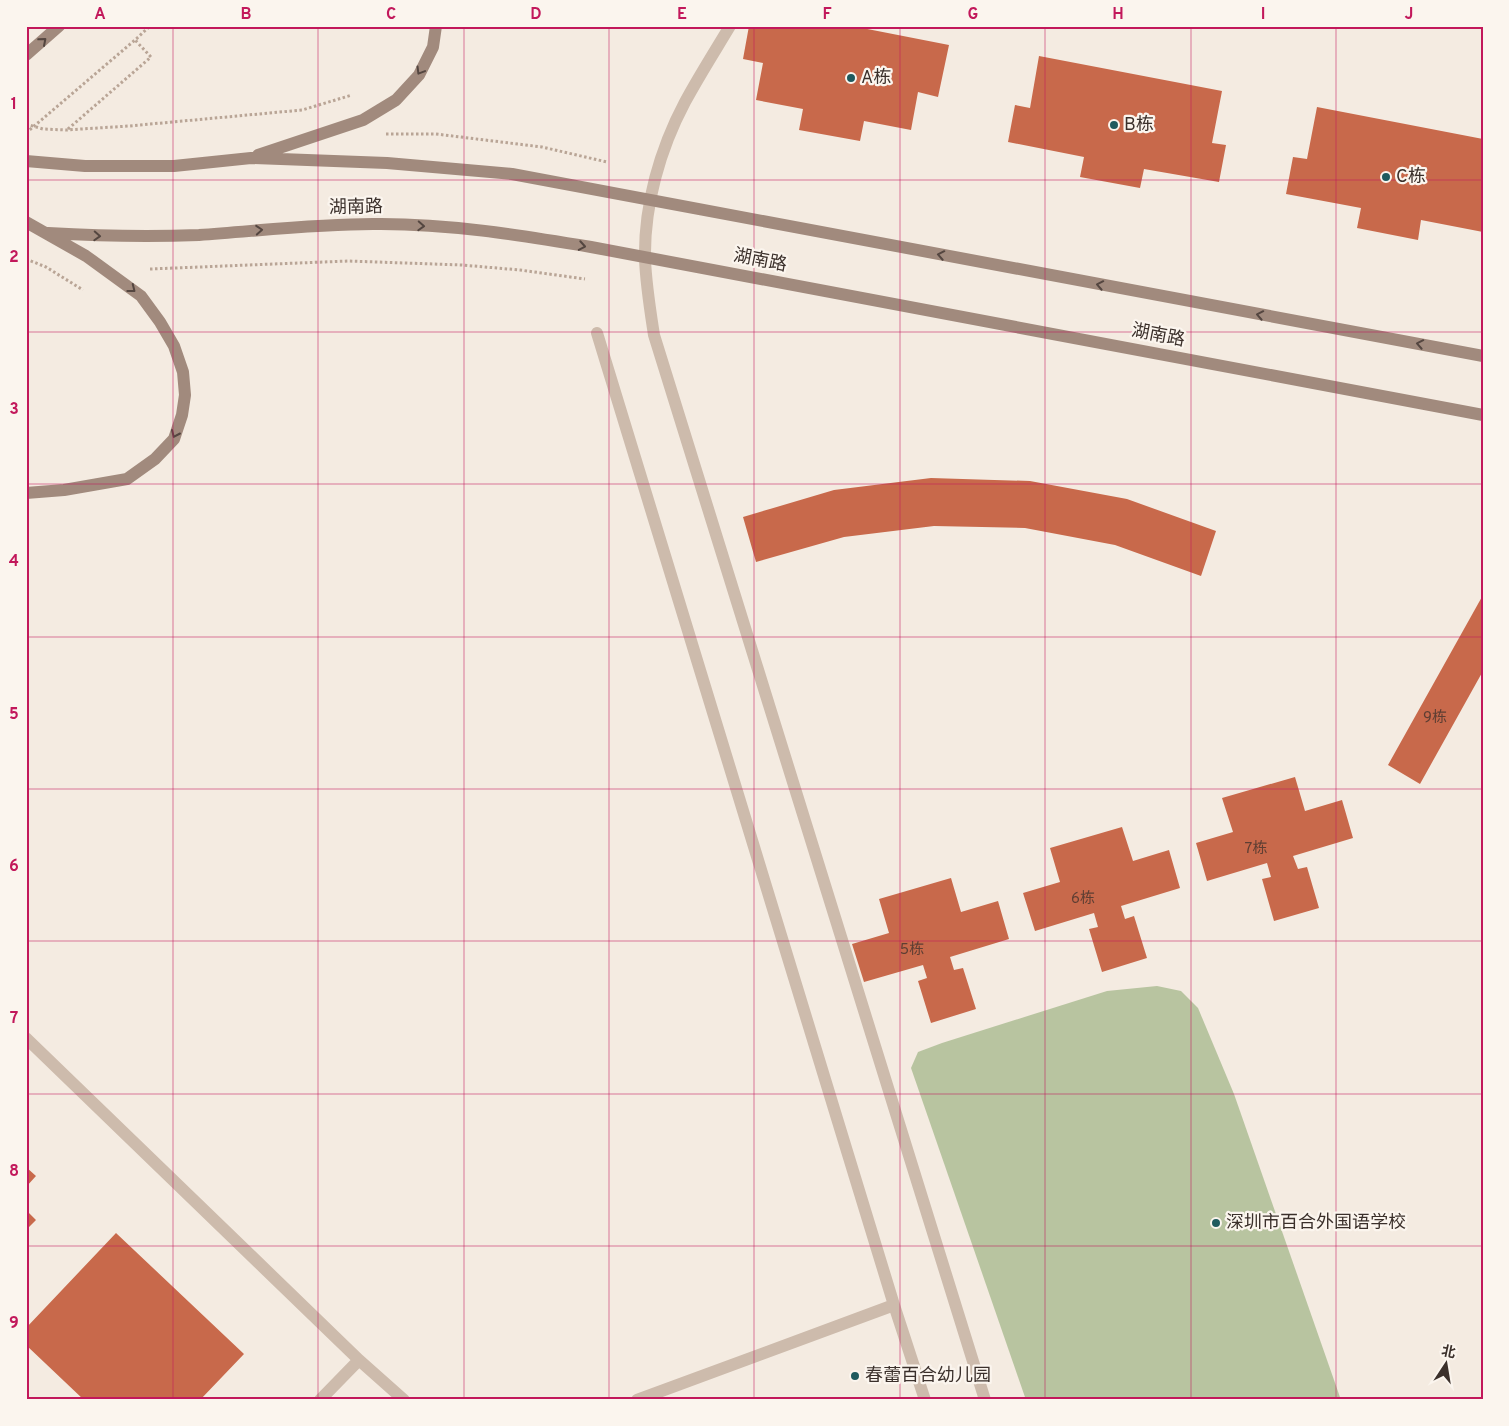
<svg xmlns="http://www.w3.org/2000/svg" width="1509" height="1426" font-family="Overpass,'Noto Sans SC',sans-serif">
<style>
.green{fill:#b8c4a0}
.building{fill:#c8694b}
.lines{fill:none;stroke-linecap:round;stroke-linejoin:round}
.path{stroke:#b9a596;stroke-width:3;stroke-dasharray:2.5 2.5;stroke-linecap:butt}
.minor{stroke:#cdbbac;stroke-width:12}
.secondary{stroke:#a18a7d;stroke-width:12}
.path-bridge{stroke:#b9a596;stroke-width:3;stroke-dasharray:2.5 2.5;stroke-linecap:butt}
.oneway{stroke:#544640}
.grid{fill:none;stroke:#c2185b;stroke-width:1;stroke-opacity:0.55}
.poi-dot{fill:#1f5a5e;stroke:#fbf5ee;stroke-width:2}
.labels{text-anchor:middle;dominant-baseline:central;stroke-width:4.5;stroke-linejoin:round;paint-order:stroke}
.number-label{font-size:15px;fill:#5e3e33}
.poi-label{font-size:18px;fill:#3b302b;stroke:#fbf5ee;text-anchor:start}
.street-label{font-size:18px;fill:#3b302b;stroke:#fbf5ee}
.neatline{fill:none;stroke:#c2185b;stroke-width:2}
.grid-label{font-size:16px;text-anchor:middle;font-weight:bold;fill:#c2185b}
</style>
<rect width="100%" height="100%" fill="#f4ebe1"/>
<!-- green -->
<path class="green" d="M1157 986 1181 991 1198 1008 1234 1094 1341 1400H1026L911 1068 918 1052 942 1043 1107 991Z"/>
<!-- building -->
<path class="building" d="M749 26H852L949 45 938 97 918 92 911 130 864 121 860 141 799 130 803 109 756 100 763 63 743 59Z
M1039 56 1222 91 1212 143 1226 145 1219 182 1144 169 1140 188 1080 177 1084 157 1008 142 1015 105 1030 108Z
M1317 107 1483 139V232L1421 220 1418 240 1357 228 1361 208 1286 194 1293 157 1307 159Z
M931 478 1030 481 1127 499 1216 531 1201 576 1115 545 1025 528 934 526 844 537 756 562 743 517 834 490Z
M1483 595V671L1420 784 1388 765Z
M1295 777 1305 811 1342 800 1353 838 1293 856 1298 869 1307 867 1319 908 1274 921 1262 879 1271 877 1267 863 1207 881 1196 843 1233 832 1222 798Z
M1122 827 1133 861 1169 850 1180 888 1121 906 1125 919 1134 916 1147 958 1102 972 1089 929 1098 927 1094 913 1035 931 1023 893 1060 882 1050 848Z
M951 878 961 912 998 901 1009 939 950 957 954 970 963 968 976 1009 931 1023 918 981 927 978 923 965 864 982 852 944 889 933 879 899Z
M26 1167 36 1176 26 1187Z
M26 1210 36 1220 26 1230Z
M116 1233 244 1354 200 1400H84L26 1345V1328Z"/>
<g class="lines">
<!-- path -->
<path class="path" d="M26 124 43 129 66 130 129 126 302 110 352 95
M68 129 151 57 135 40 150 26
M386 134H436L542 147 607 162
M26 259 46 267 83 290
M150 269 348 261 462 265 520 270 585 279"/>
<!-- minor -->
<path class="minor" d="M730 26C715 51 699 76 685 102 660 149 644 205 645 259 646 285 650 309 654 335L985 1400
M597 333 894 1305 925 1400
M26 1038 359 1360 404 1400
M320 1400 359 1360
M637 1400 894 1305"/>
<!-- secondary -->
<path class="secondary" d="M26 55 59 26
M258 155 363 120 396 100 419 75 433 47 436 26
M26 161 85 166H174L251 158 387 163 512 174 1483 356
M26 222 86 256 141 296 160 322 174 346 183 372 185 395 182 415 174 439 155 459 127 479 64 490 26 493
M48 233C99 236 149 237 199 235 257 231 315 224 373 224 446 223 519 235 591 247L1483 415"/>
<!-- path-bridge -->
<path class="path-bridge" d="M26 133 135 40"/>
</g>
<!-- one-way arrows -->
<defs><path id="oneway-chevron" d="M-2-3.5L2.5 0L-2 3.5" fill="none" stroke-width="1.6" stroke-linecap="round" stroke-linejoin="round" transform="scale(1.25)"/></defs>
<g class="oneway">
<use href="#oneway-chevron" transform="translate(43 41) rotate(-41)"/>
<use href="#oneway-chevron" transform="translate(420 71) rotate(121)"/>
<use href="#oneway-chevron" transform="translate(421 226) rotate(3)"/>
<use href="#oneway-chevron" transform="translate(259 230) rotate(-4)"/>
<use href="#oneway-chevron" transform="translate(97 236) rotate(3)"/>
<use href="#oneway-chevron" transform="translate(582 246) rotate(10)"/>
<use href="#oneway-chevron" transform="translate(941 255) rotate(-169)"/>
<use href="#oneway-chevron" transform="translate(1100 285) rotate(-169)"/>
<use href="#oneway-chevron" transform="translate(132 289) rotate(38)"/>
<use href="#oneway-chevron" transform="translate(1260 315) rotate(-169)"/>
<use href="#oneway-chevron" transform="translate(1420 344) rotate(-169)"/>
<use href="#oneway-chevron" transform="translate(175 434) rotate(114)"/>
</g>
<!-- grid -->
<path class="grid" d="M173 26V1400M318 26V1400M464 26V1400M609 26V1400M754 26V1400M900 26V1400M1045 26V1400M1191 26V1400M1336 26V1400M26 180H1483M26 332H1483M26 484H1483M26 637H1483M26 789H1483M26 941H1483M26 1094H1483M26 1246H1483"/>
<!-- markers -->
<g class="poi-dot">
<circle cx="851" cy="78" r="5"/>
<circle cx="1114" cy="125" r="5"/>
<circle cx="1386" cy="177" r="5"/>
<circle cx="1216" cy="1223" r="5"/>
<circle cx="855" cy="1376" r="5"/>
</g>
<g class="labels">
<!-- number labels -->
<g class="number-label">
<text x="1435" y="718">9栋</text>
<text x="1256" y="849">7栋</text>
<text x="1083" y="899">6栋</text>
<text x="912" y="950">5栋</text>
</g>
<!-- poi labels -->
<g class="poi-label">
<text x="861" y="78">A栋</text>
<text x="1124" y="125">B栋</text>
<text x="1396" y="177">C栋</text>
<text x="1226" y="1223">深圳市百合外国语学校</text>
<text x="865" y="1376">春蕾百合幼儿园</text>
</g>
<!-- street labels -->
<g class="street-label">
<text transform="translate(356 208) rotate(-1)">湖南路</text>
<text transform="translate(760 261) rotate(11)">湖南路</text>
<text transform="translate(1158 336) rotate(11)">湖南路</text>
</g>
</g>
<!-- border -->
<rect width="1509" height="1426" fill="none" stroke="#fbf5ee" stroke-width="55"/>
<!-- north arrow -->
<g transform="translate(1446 1364) rotate(12)" stroke="#fbf5ee" stroke-width="4" paint-order="stroke">
<path d="M0-4L9 19L0 12L-9 19Z" fill="#3b302b"/>
<text y="-8" font-size="14" font-weight="bold" text-anchor="middle" fill="#3b302b">北</text>
</g>
<rect x="28" y="28" width="1454" height="1370" class="neatline"/>
<g class="grid-label">
<text x="100" y="19">A</text>
<text x="246" y="19">B</text>
<text x="391" y="19">C</text>
<text x="536" y="19">D</text>
<text x="682" y="19">E</text>
<text x="827" y="19">F</text>
<text x="973" y="19">G</text>
<text x="1118" y="19">H</text>
<text x="1263" y="19">I</text>
<text x="1409" y="19">J</text>
<text x="14" y="109">1</text>
<text x="14" y="262">2</text>
<text x="14" y="414">3</text>
<text x="14" y="566">4</text>
<text x="14" y="719">5</text>
<text x="14" y="871">6</text>
<text x="14" y="1023">7</text>
<text x="14" y="1176">8</text>
<text x="14" y="1328">9</text>
</g>
</svg>
